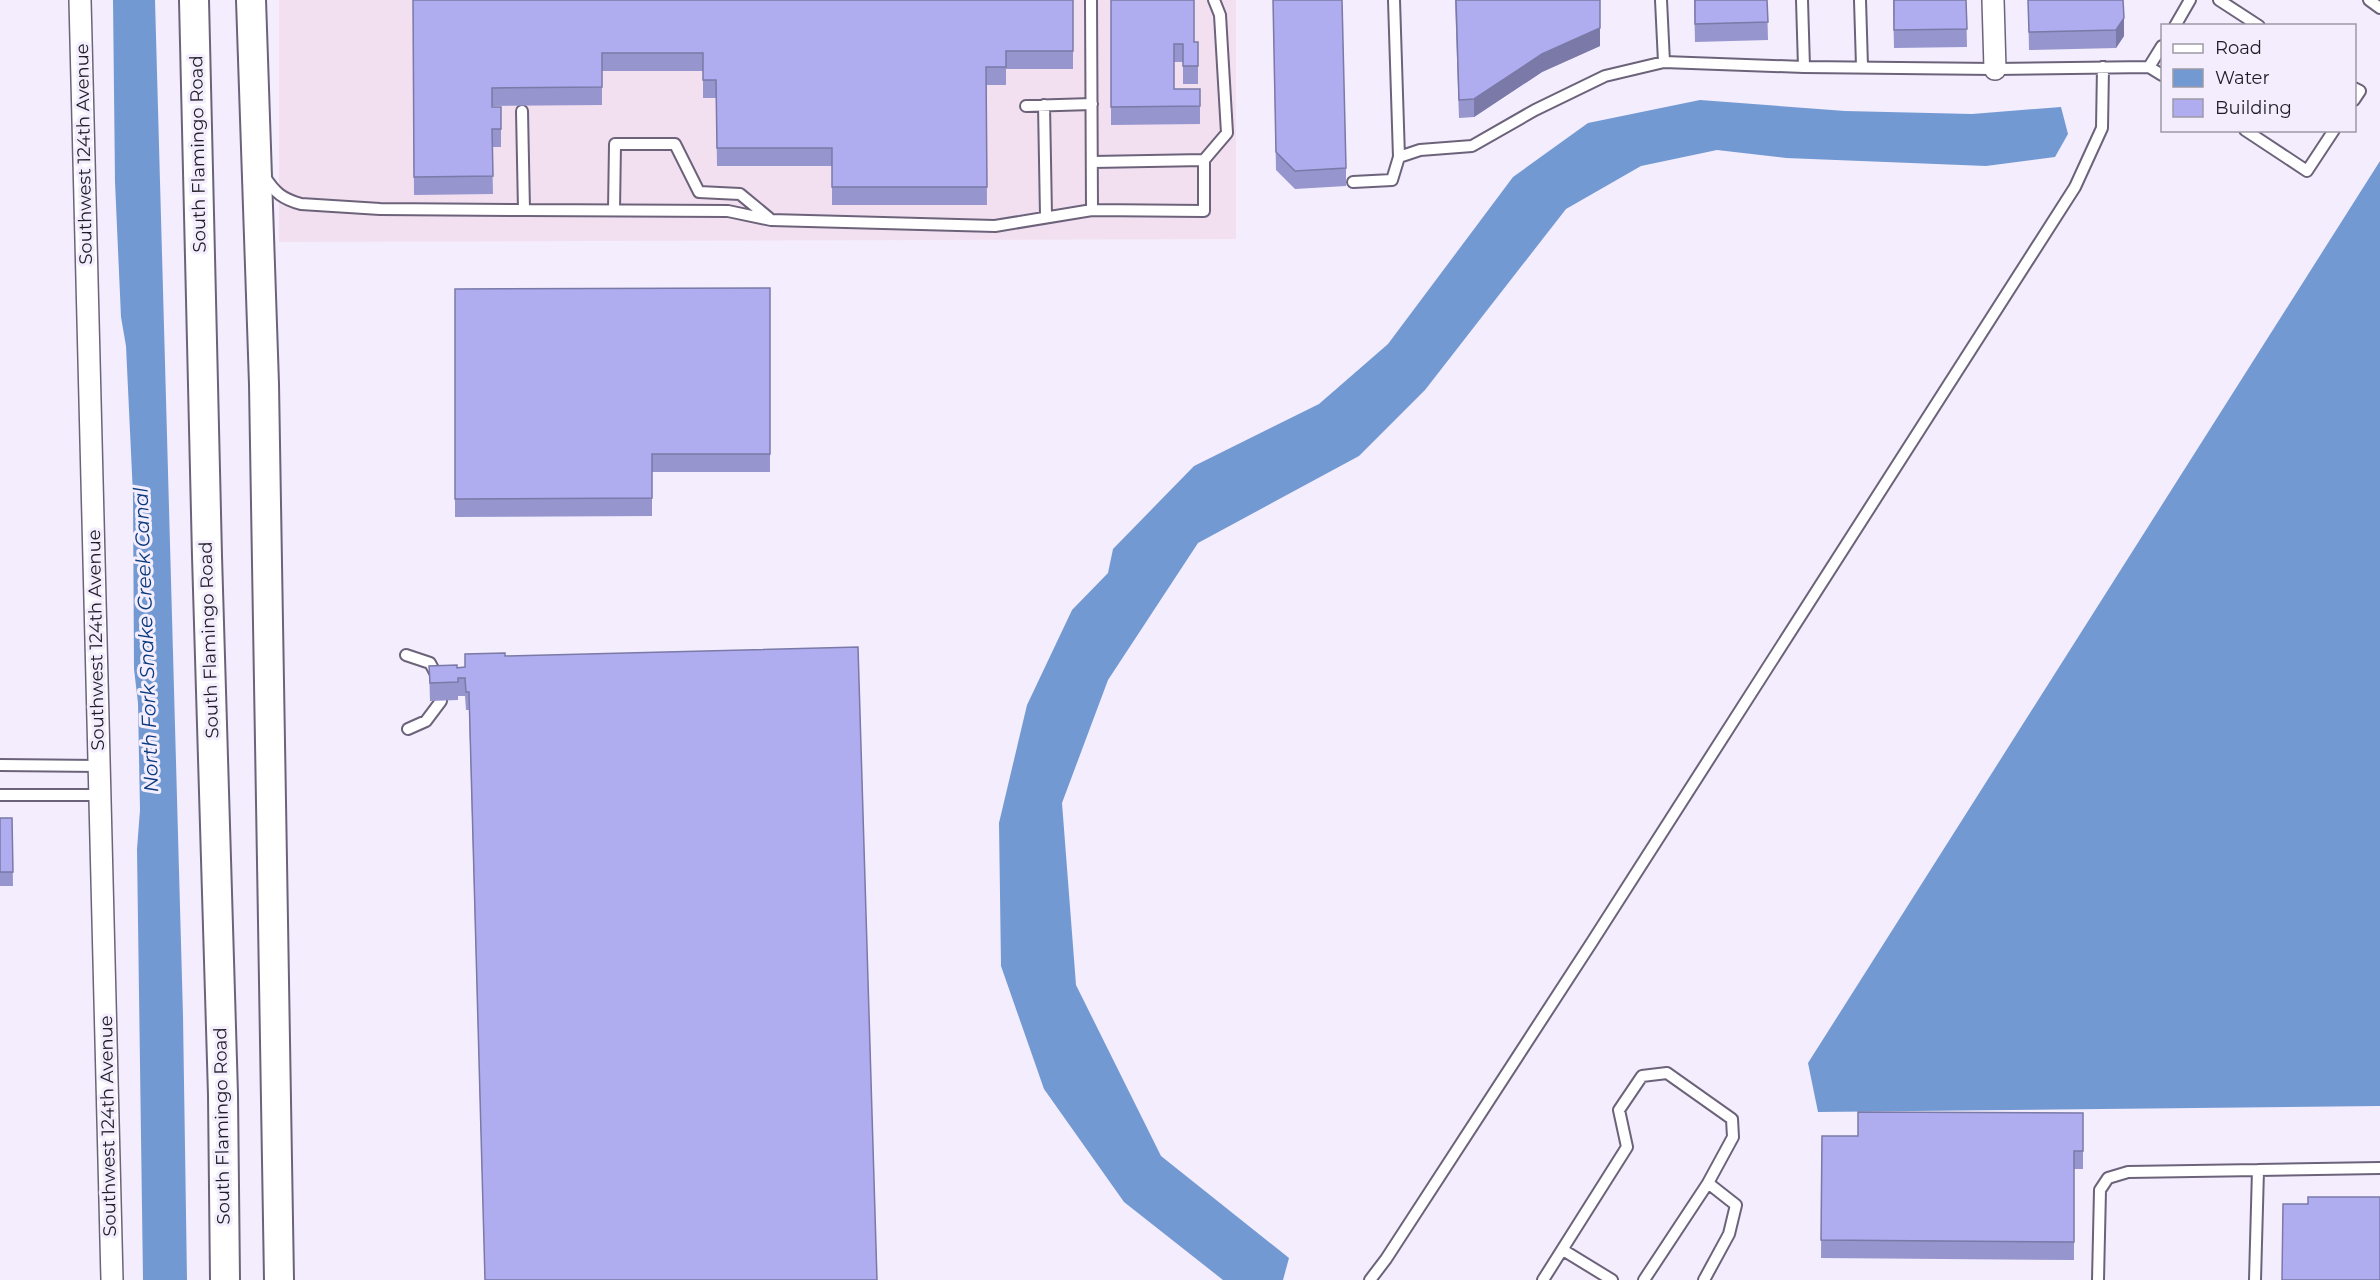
<svg xmlns="http://www.w3.org/2000/svg" width="2380" height="1280" font-family="Montserrat,sans-serif">
<style>
.commercial{fill:#f2e0f1}
.water{fill:#7399d2}
.lines{fill:none;stroke-linecap:round;stroke-linejoin:round}
.lane-casing{stroke:#6c637a;stroke-width:14}
.street-casing{stroke:#6c637a;stroke-width:24}
.secondary-casing{stroke:#6c637a;stroke-width:32}
.lane{stroke:#fff;stroke-width:10}
.street{stroke:#fff;stroke-width:21}
.secondary{stroke:#fff;stroke-width:28}
.wall{fill:#9695ce}
.shaded-wall{fill:#7a79a7}
.building{fill:#afadef;stroke:#7a79a7;stroke-width:1.5}
.labels{text-anchor:middle;dominant-baseline:central;stroke-width:6;stroke-linejoin:round;paint-order:stroke}
.street-label{font-size:18px;fill:#1f1c25;stroke:#f3edfd}
.water-label{font-size:20px;font-style:italic;fill:#093a7d;stroke:#f3edfd}
</style>
<rect width="100%" height="100%" fill="#f3edfd"/>
<!-- commercial -->
<path class="commercial" d="M279 0H1236V239L279 242Z"/>
<!-- water -->
<path class="water" d="M113 0H155L183 1016 187 1280H143L137 849 140 810 138 703 134 669 133 495 126 346 121 317 115 182Z
M1700 100 1845 111 1972 114 2061 107 2068 134 2055 157 1986 166 1786 158 1717 150 1641 166 1566 209 1425 390 1359 456 1198 543 1108 680 1062 803 1076 985 1161 1156 1289 1258 1283 1280H1223L1124 1202 1044 1089 1001 966 999 823 1027 705 1072 610 1108 573 1113 549 1194 466 1319 404 1388 344 1513 177 1588 123Z
M2380 161V1106L1818 1112 1808 1063Z"/>
<g class="lines">
<defs>
<path id="lane" d="M1091 0 1092 210
M1661 0 1664 62
M1802 0 1804 67
M1860 0 1862 66
M2219 0 2259 26
M2369 0 2380 8
M2175 26 2190 0
M2149 67 2162 75
M2354 88 2360 91 2354 100
M1044 105 1046 216
M1026 106 1092 104
M2245 130 2307 171 2334 130
M1399 157 1420 150 1472 146 1535 110 1605 76 1664 62 1804 67 1995 69 2149 67 2162 46
M1093 162 1204 160
M265 177C275 193 283 199 301 204L380 209 524 210 522 111
M1353 182 1392 180 1399 157 1394 0
M524 210 728 211 771 220 995 226 1092 210 1204 211V160L1227 133 1220 15 1214 0
M614 210 615 144H675L699 192 740 194 769 218
M406 655 430 663 438 678
M408 729 426 721 441 701
M0 765 99 766
M0 795H100
M1563 1250 1612 1280
M1370 1280 1386 1259 1592 942 2075 187 2102 128 2103 67
M1543 1280 1627 1147 1619 1110 1642 1076 1667 1073 1732 1119 1733 1137 1708 1183 1736 1205 1729 1234 1704 1280
M1644 1280 1708 1183
M2098 1280 2100 1190 2108 1178 2128 1172 2258 1170
M2255 1280 2258 1170 2380 1168"/>
<path id="street" d="M80 0 112 1280
M1993 0 1995 69"/>
<path id="secondary" d="M194 0 207 556 223 1095 225 1280
M251 0 264 384 279 1280"/>
</defs>
<!-- lane casing -->
<use href="#lane" class="lane-casing"/>
<!-- street casing -->
<use href="#street" class="street-casing"/>
<!-- secondary casing -->
<use href="#secondary" class="secondary-casing"/>
<!-- lane -->
<use href="#lane" class="lane"/>
<!-- street -->
<use href="#street" class="street"/>
<!-- secondary -->
<use href="#secondary" class="secondary"/>
</g>
<!-- wall -->
<path class="wall" d="M413 0H1073V69H1006V85H986L987 205H832V166H717L716 98H703V71H602V105L492 106V107H501V147H492L493 194 414 195Z
M1111 0 1194 42H1198V84H1183V62H1174V89H1200V124L1111 125Z
M1273 0 1346 168V186L1295 189 1276 170Z
M1455 0H1600V46L1542 72 1474 117 1459 118Z
M1694 0H1767L1768 40 1695 42Z
M1893 0H1966L1967 47 1894 48Z
M2028 0H2123L2124 36 2116 48 2029 50Z
M770 288V472H652V516L455 517V289Z
M505 656 877 1280H485L469 710H466L465 696H458V700L430 701 429 666 465 667Z
M0 818H12L13 886H0Z
M2083 1113V1169H2074V1260L1821 1258 1822 1136H1858Z"/>
<!-- shaded-wall -->
<path class="shaded-wall" d="M2124 18V36L2116 48V30Z
M1600 28V46L1542 72 1474 117V99L1542 54Z"/>
<!-- building -->
<path class="building" d="M413 0H1073V51H1006V67H986L987 187H832V148H717L716 80H703V53H602V87L492 88V107H501V129H492L493 176 414 177Z
M1111 0H1194V42H1198V66H1183V44H1174V89H1200V106L1111 107Z
M1273 0H1342L1346 168 1295 171 1276 152Z
M1456 0H1600V28L1542 54 1474 99 1459 100Z
M1695 0H1767L1768 22 1695 24Z
M1894 0H1966L1967 29 1894 30Z
M2028 0H2123L2124 18 2116 30 2029 32Z
M770 288V454H652V498L455 499V289Z
M858 647 877 1280H485L469 692H466L465 678H458V682L430 683 429 666 457 665V668L465 667V654L505 653V656Z
M0 818H12L13 872H0Z
M1858 1112 2083 1113V1151H2074V1242L1821 1240 1822 1136H1858Z
M2308 1197H2380V1280H2282L2283 1204H2308Z"/>
<g class="labels">
<!-- street labels -->
<g class="street-label">
<text transform="translate(84 154) rotate(-91)">Southwest 124th Avenue</text>
<text transform="translate(198 154) rotate(-91)">South Flamingo Road</text>
<text transform="translate(96 640) rotate(-91)">Southwest 124th Avenue</text>
<text transform="translate(209 640) rotate(-92)">South Flamingo Road</text>
<text transform="translate(108 1126) rotate(-91)">Southwest 124th Avenue</text>
<text transform="translate(222 1126) rotate(-91)">South Flamingo Road</text>
</g>
<!-- water labels -->
<g class="water-label">
<text transform="translate(146 640) rotate(-92)">North Fork Snake Creek Canal</text>
</g>
</g>
<!-- legend -->
<rect x="2161" y="24" width="195" height="108" fill="#f3edfd" stroke="#9e99a7" stroke-width="1.5"/>
<rect x="2173" y="44" width="30" height="9" fill="#ffffff" stroke="#9e99a7" stroke-width="1.5"/>
<text x="2215" y="54" font-size="18" fill="#1f1c25">Road</text>
<rect x="2173" y="69" width="30" height="18" fill="#7399d2" stroke="#9e99a7" stroke-width="1.5"/>
<text x="2215" y="84" font-size="18" fill="#1f1c25">Water</text>
<rect x="2173" y="99" width="30" height="18" fill="#afadef" stroke="#9e99a7" stroke-width="1.5"/>
<text x="2215" y="114" font-size="18" fill="#1f1c25">Building</text>
</svg>
